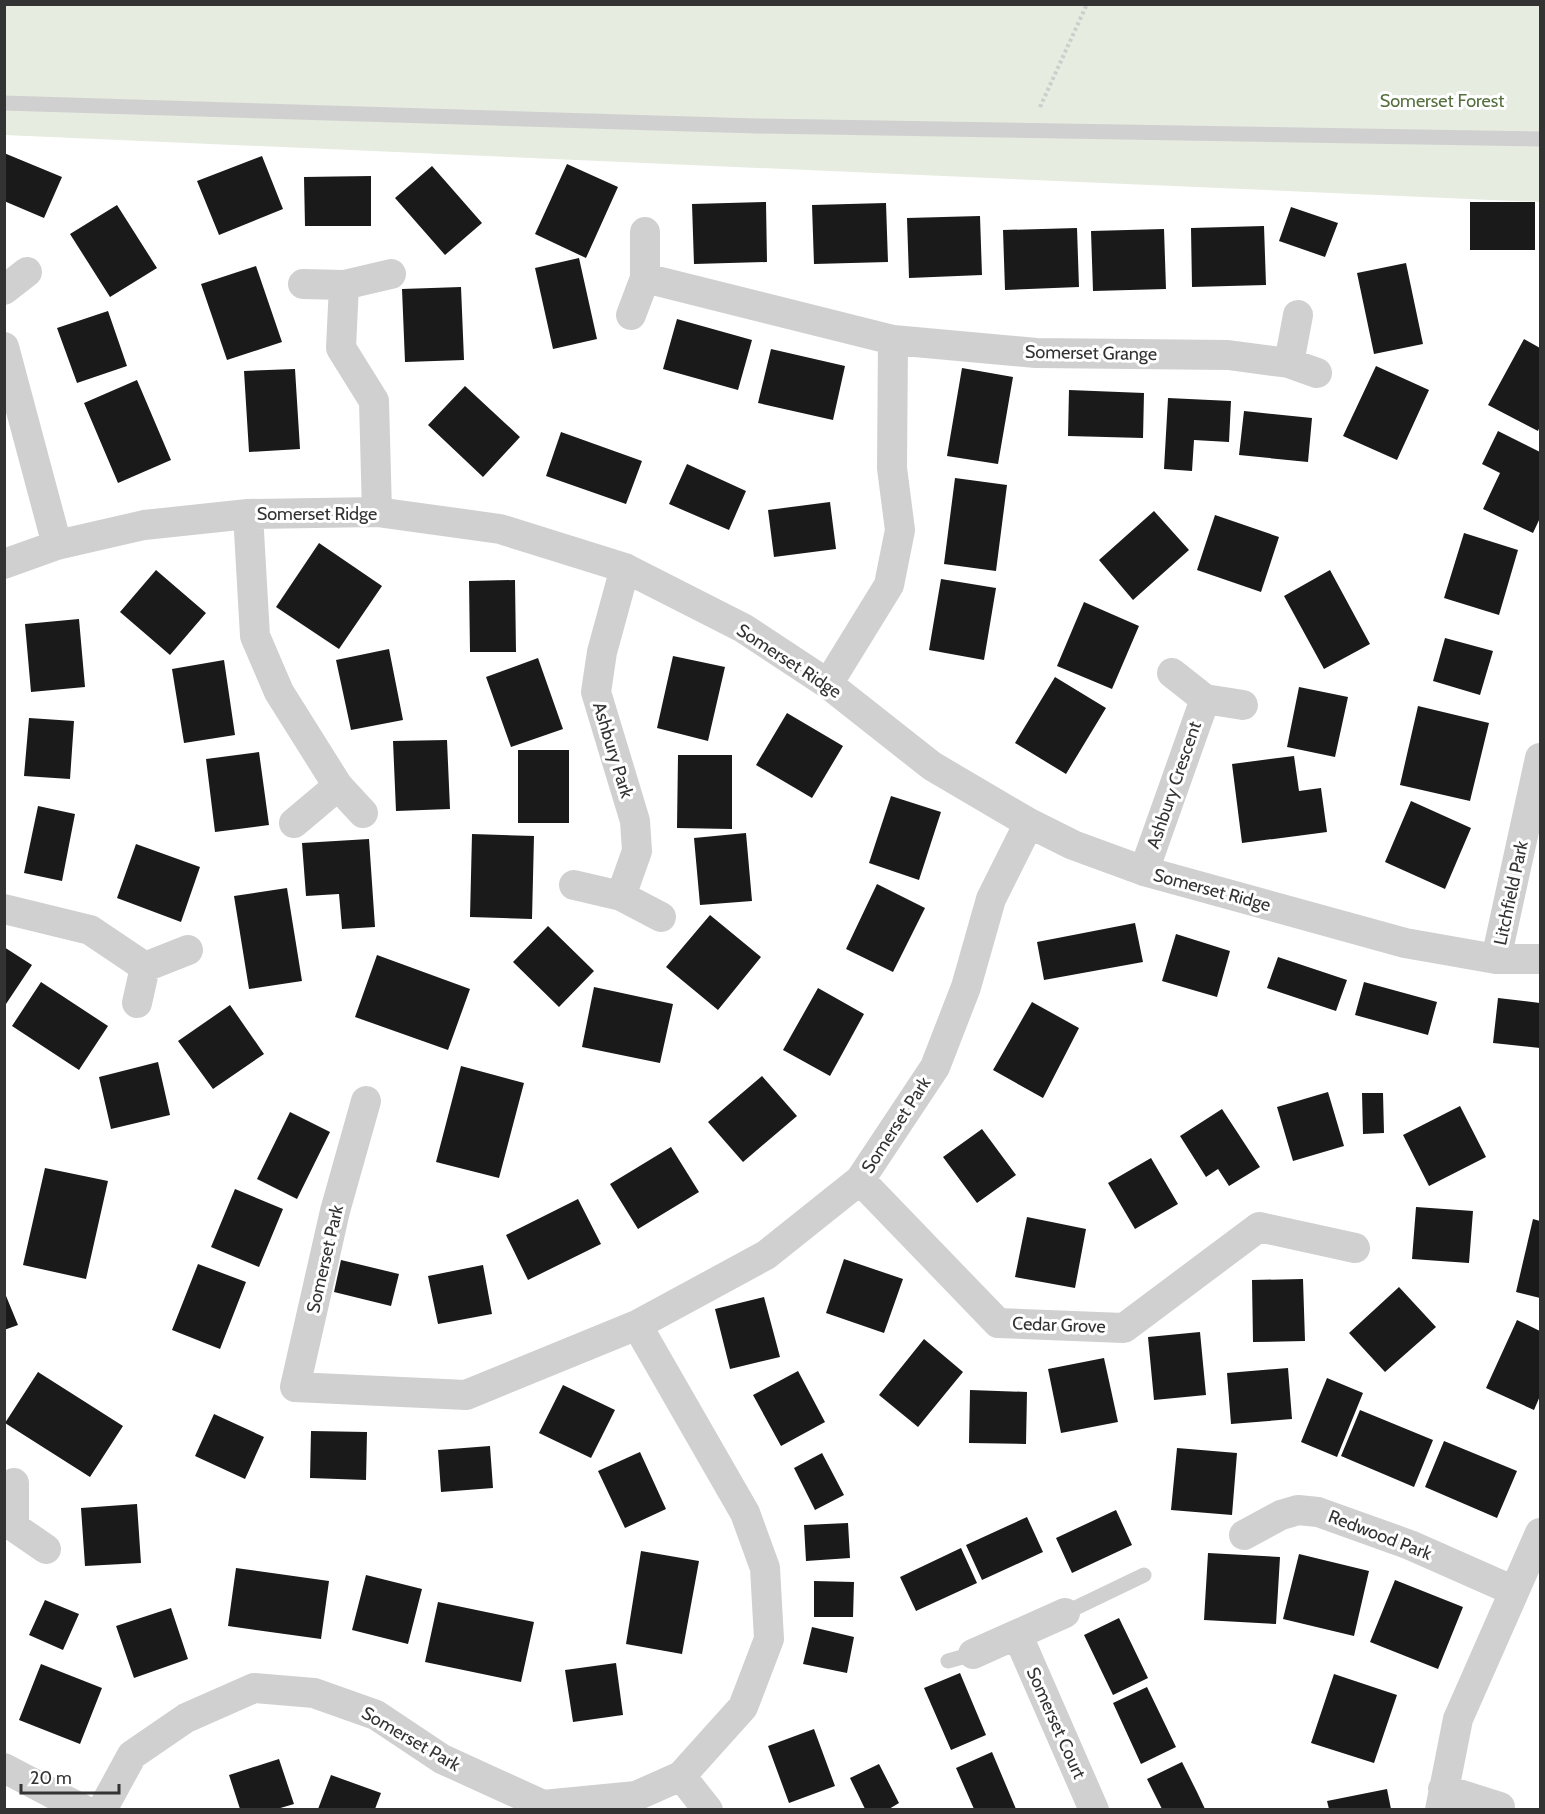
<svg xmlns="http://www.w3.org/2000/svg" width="1545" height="1814" font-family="Cabin,sans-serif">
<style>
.green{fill:#e6ecdf}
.building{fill:#1a1a1a}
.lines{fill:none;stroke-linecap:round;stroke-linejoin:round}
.path{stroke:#cdcdcd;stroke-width:4;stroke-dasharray:3 3;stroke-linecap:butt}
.service{stroke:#d0d0d0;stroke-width:15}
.minor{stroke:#d0d0d0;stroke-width:30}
.labels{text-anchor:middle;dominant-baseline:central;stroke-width:6;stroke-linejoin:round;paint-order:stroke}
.park-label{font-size:18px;fill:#56703f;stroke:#fff}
.street-label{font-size:18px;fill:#333;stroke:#fff}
</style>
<rect width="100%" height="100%" fill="#fff"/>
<!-- green -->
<path class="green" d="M5 5H1540V202L5 135Z"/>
<!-- building -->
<path class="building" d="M4 153 62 177 44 218 4 201Z
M262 156 283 209 219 235 197 181Z
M567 164 618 187 586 258 535 234Z
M432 166 482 223 445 255 395 198Z
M371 176V226H305L304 177Z
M766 202 767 262 694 264 692 204Z
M1470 202H1535V250H1470Z
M886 203 888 262 814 264 812 205Z
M117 205 157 268 110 297 70 234Z
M1291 207 1338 223 1325 257 1279 241Z
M980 216 982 275 909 278 907 218Z
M1264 226 1266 285 1192 287 1191 228Z
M1077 228 1079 287 1005 290 1003 230Z
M1164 229 1166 289 1093 291 1091 231Z
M579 258 597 339 553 349 535 268Z
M1406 263 1423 344 1374 354 1357 273Z
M256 266 282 342 227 360 201 284Z
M461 287 464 360 405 362 402 289Z
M108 311 127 366 77 383 57 328Z
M677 319 752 340 738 390 663 369Z
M1524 339 1540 348V426L1538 431 1488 405Z
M771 349 845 366 833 420 758 403Z
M1376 366 1429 390 1397 460 1343 436Z
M962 368 1013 377 998 464 947 456Z
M295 369 300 449 249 452 244 371Z
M137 380 171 460 118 483 84 403Z
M465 386 520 437 483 477 428 425Z
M1069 390 1144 393 1143 438 1068 436Z
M1168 398 1231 401 1229 442 1194 440 1192 471 1164 469Z
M1244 411 1312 418 1308 462 1239 455Z
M1498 431 1540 452V518L1533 533 1483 509 1500 473 1482 464Z
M561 432 642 461 626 504 546 476Z
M687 464 746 491 729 530 669 504Z
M955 478 1007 485 996 571 944 564Z
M830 502 836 549 774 557 768 510Z
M1154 511 1189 550 1133 600 1099 560Z
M1215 515 1279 537 1261 592 1197 570Z
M1464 533 1518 550 1499 615 1444 598Z
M319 543 382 586 339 649 276 607Z
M156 570 206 613 170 655 120 612Z
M1330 570 1370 644 1324 669 1284 596Z
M941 579 996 588 984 660 929 650Z
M515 580 516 652H470L469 581Z
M1084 602 1139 626 1112 689 1057 666Z
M79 619 85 687 31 692 25 624Z
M1445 638 1493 651 1480 695 1433 681Z
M389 649 403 720 351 730 336 660Z
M673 656 725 667 708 741 657 728Z
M538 658 563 729 511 747 486 677Z
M224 660 235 735 184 743 172 669Z
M1055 677 1106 708 1066 774 1015 743Z
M1299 687 1348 697 1335 757 1287 747Z
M1418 706 1489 723 1470 801 1400 785Z
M787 713 843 746 812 798 756 765Z
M29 718 74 721 70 779 24 776Z
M447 740 450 809 396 811 393 741Z
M518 750H569V823H518Z
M259 752 269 825 215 832 206 759Z
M678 755H732V829L677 828Z
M1294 756 1299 791 1321 788 1327 832 1242 843 1232 764Z
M891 796 941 812 919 880 869 863Z
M1411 801 1471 828 1445 889 1385 862Z
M38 806 75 814 62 881 24 873Z
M746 833 752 901 700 905 694 838Z
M472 834 534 836 532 919 470 917Z
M369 839 375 927 342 929 339 894 306 896 302 843Z
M136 844 200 867 181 922 117 898Z
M877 884 925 908 893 972 846 949Z
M287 888 302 981 249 989 234 896Z
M710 915 761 957 718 1010 666 967Z
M1135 923 1143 962 1044 980 1037 942Z
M548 926 594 971 559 1007 513 962Z
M1176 934 1230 951 1217 997 1162 981Z
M4 947 32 965 4 1007Z
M377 955 470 989 448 1050 355 1017Z
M1278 957 1347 980 1336 1011 1267 988Z
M41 982 108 1026 79 1070 12 1026Z
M1364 982 1437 1002 1428 1035 1355 1015Z
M594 987 673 1004 660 1063 582 1047Z
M818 988 864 1014 830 1076 783 1050Z
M1498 998 1540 1003V1048L1493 1043Z
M1032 1002 1079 1028 1043 1098 993 1070Z
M230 1005 264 1054 213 1089 178 1041Z
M158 1062 170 1115 111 1129 99 1077Z
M461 1066 524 1083 499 1178 436 1162Z
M762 1076 797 1116 743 1162 708 1122Z
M1328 1092 1344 1146 1293 1161 1277 1107Z
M1362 1093H1383L1384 1133 1363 1134Z
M1460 1106 1486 1157 1429 1186 1403 1135Z
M1222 1109 1260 1167 1229 1186 1218 1169 1206 1177 1180 1136Z
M290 1112 330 1132 297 1199 257 1179Z
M982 1129 1016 1175 977 1203 943 1157Z
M671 1147 699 1192 638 1229 610 1184Z
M1151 1158 1178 1204 1135 1229 1108 1183Z
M45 1168 108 1181 86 1279 23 1265Z
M235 1189 283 1209 259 1267 211 1247Z
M578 1199 601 1244 528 1280 506 1235Z
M1416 1207 1473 1211 1469 1263 1412 1259Z
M1027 1217 1086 1229 1075 1288 1015 1277Z
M1533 1219 1540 1221V1298L1516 1292Z
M844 1259 903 1279 884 1333 826 1313Z
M341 1260 399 1274 391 1306 334 1292Z
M198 1264 246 1282 220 1349 172 1330Z
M483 1265 492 1314 438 1324 428 1276Z
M1303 1279 1305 1341 1253 1342 1252 1280Z
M1399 1287 1436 1327 1385 1372 1349 1333Z
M4 1291 18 1325 4 1330Z
M764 1297 780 1357 730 1369 715 1309Z
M1517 1320 1540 1331V1396L1534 1410 1486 1388Z
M1200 1332 1206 1395 1154 1400 1148 1337Z
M924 1339 963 1372 918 1427 879 1395Z
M1104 1358 1118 1422 1061 1433 1048 1369Z
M1288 1368 1292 1419 1231 1424 1227 1373Z
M798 1371 825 1422 781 1446 753 1395Z
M38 1372 123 1426 90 1477 5 1423Z
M1327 1378 1363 1393 1337 1457 1301 1442Z
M563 1385 615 1410 591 1458 539 1433Z
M970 1390 1027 1392 1026 1444 969 1443Z
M1360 1410 1433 1440 1414 1487 1341 1456Z
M214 1414 264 1437 245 1479 195 1456Z
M311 1431 367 1432 366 1480 310 1478Z
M1444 1441 1517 1471 1497 1518 1425 1487Z
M490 1446 493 1488 441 1492 438 1450Z
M1177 1448 1237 1453 1232 1515 1171 1510Z
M640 1452 666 1509 625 1528 598 1471Z
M822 1453 844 1495 815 1510 794 1468Z
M137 1504 141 1563 85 1566 81 1508Z
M1116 1510 1132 1545 1072 1573 1056 1538Z
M1027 1517 1043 1552 982 1580 966 1545Z
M848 1523 850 1558 806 1561 804 1525Z
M961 1548 977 1583 916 1611 900 1577Z
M641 1551 699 1561 682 1654 626 1644Z
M1208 1553 1280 1557 1276 1624 1204 1620Z
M1299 1554 1369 1571 1354 1636 1283 1619Z
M236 1568 329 1581 321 1639 228 1626Z
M366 1575 422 1589 408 1644 352 1630Z
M1395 1580 1463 1607 1438 1669 1370 1642Z
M814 1581 854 1582 853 1617H814Z
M45 1600 79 1614 63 1650 29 1635Z
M438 1602 534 1622 521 1682 425 1662Z
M171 1608 188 1659 134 1678 116 1626Z
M1119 1618 1148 1678 1113 1695 1084 1635Z
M812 1627 854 1637 847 1673 803 1664Z
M616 1663 623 1715 573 1722 565 1670Z
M41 1664 102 1688 80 1744 19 1720Z
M960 1673 986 1735 951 1750 924 1688Z
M1334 1674 1397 1695 1374 1763 1311 1743Z
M1147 1687 1176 1747 1141 1764 1113 1703Z
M814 1729 835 1786 789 1803 768 1746Z
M992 1752 1005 1783 1016 1809H974L956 1768Z
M279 1759 294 1804 277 1809H240L229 1775Z
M1182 1762 1197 1792 1205 1809H1162L1147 1779Z
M879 1764 899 1803 889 1809H865L850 1778Z
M331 1775 381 1793 375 1809H318Z
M1387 1789 1391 1809H1329L1327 1801Z"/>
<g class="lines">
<!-- path -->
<path class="path" d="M1040 107 1087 4"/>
<!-- service -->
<path class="service" d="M4 103 756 126 1540 139
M1065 1613 1144 1575
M948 1661 973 1654"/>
<!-- minor -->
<path class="minor" d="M645 278 893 340 1036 353 1228 355 1289 363 1317 373
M303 284 344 285 391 274
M344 285 341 348 374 401 377 512
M4 290 27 272
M631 315 645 278V232
M4 347 57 545
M1289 363 1298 315
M248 514 255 636 279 692 338 786 363 813
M4 564 57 545 144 525 248 514 377 512 500 529 625 568 743 628 828 684 932 766 1029 823 1073 845 1144 871 1405 943 1496 959H1540
M1172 673 1205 699 1243 705
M828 684 889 585 900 530 892 468 893 340
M294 823 338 786
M1144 871 1205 699
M574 885 621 896 661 917
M621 896 637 851 635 821 596 692 602 652 625 568
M4 909 90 930 145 967 188 950
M1496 959 1540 758
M137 1003 145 967
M366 1101 335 1211 295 1387 466 1395 637 1325 766 1255 860 1180 935 1067 966 987 991 899 1029 823
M860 1180 998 1323 1124 1328 1259 1227 1355 1248
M14 1483V1527L46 1549
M1244 1535 1281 1515 1298 1510 1318 1512 1410 1545 1514 1591
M1018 1636 1094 1810
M973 1654 1065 1613
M4 1768 84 1810
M681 1776 708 1810
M1443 1789 1500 1807
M102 1810 132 1755 186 1718 254 1688 314 1693 376 1715 442 1759 543 1805 636 1796 681 1776 743 1707 769 1639 765 1568 745 1513 637 1325
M1440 1810 1458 1719 1540 1533"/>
</g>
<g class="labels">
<!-- park labels -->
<g class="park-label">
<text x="1442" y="101">Somerset Forest</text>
</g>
<!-- street labels -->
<g class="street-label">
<text transform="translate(1091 353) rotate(1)">Somerset Grange</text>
<text x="317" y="514">Somerset Ridge</text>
<text transform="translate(789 661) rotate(33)">Somerset Ridge</text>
<text transform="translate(613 750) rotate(73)">Ashbury Park</text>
<text transform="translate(1174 785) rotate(-71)">Ashbury Crescent</text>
<text transform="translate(1212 890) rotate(15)">Somerset Ridge</text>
<text transform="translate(1511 893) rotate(-78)">Litchfield Park</text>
<text transform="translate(896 1125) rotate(-57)">Somerset Park</text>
<text transform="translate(325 1259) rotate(-77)">Somerset Park</text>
<text transform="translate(1059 1325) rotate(2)">Cedar Grove</text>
<text transform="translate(1380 1535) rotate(21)">Redwood Park</text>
<text transform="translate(1056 1723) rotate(66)">Somerset Court</text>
<text transform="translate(411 1739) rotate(30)">Somerset Park</text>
</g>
</g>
<!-- border -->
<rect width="1545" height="1814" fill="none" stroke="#333333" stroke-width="12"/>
<!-- scale -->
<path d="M21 1784v9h98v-9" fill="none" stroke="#333333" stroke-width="3"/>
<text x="30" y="1784" font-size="18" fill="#333333" stroke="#ffffff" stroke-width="4.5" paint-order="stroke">20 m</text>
</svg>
